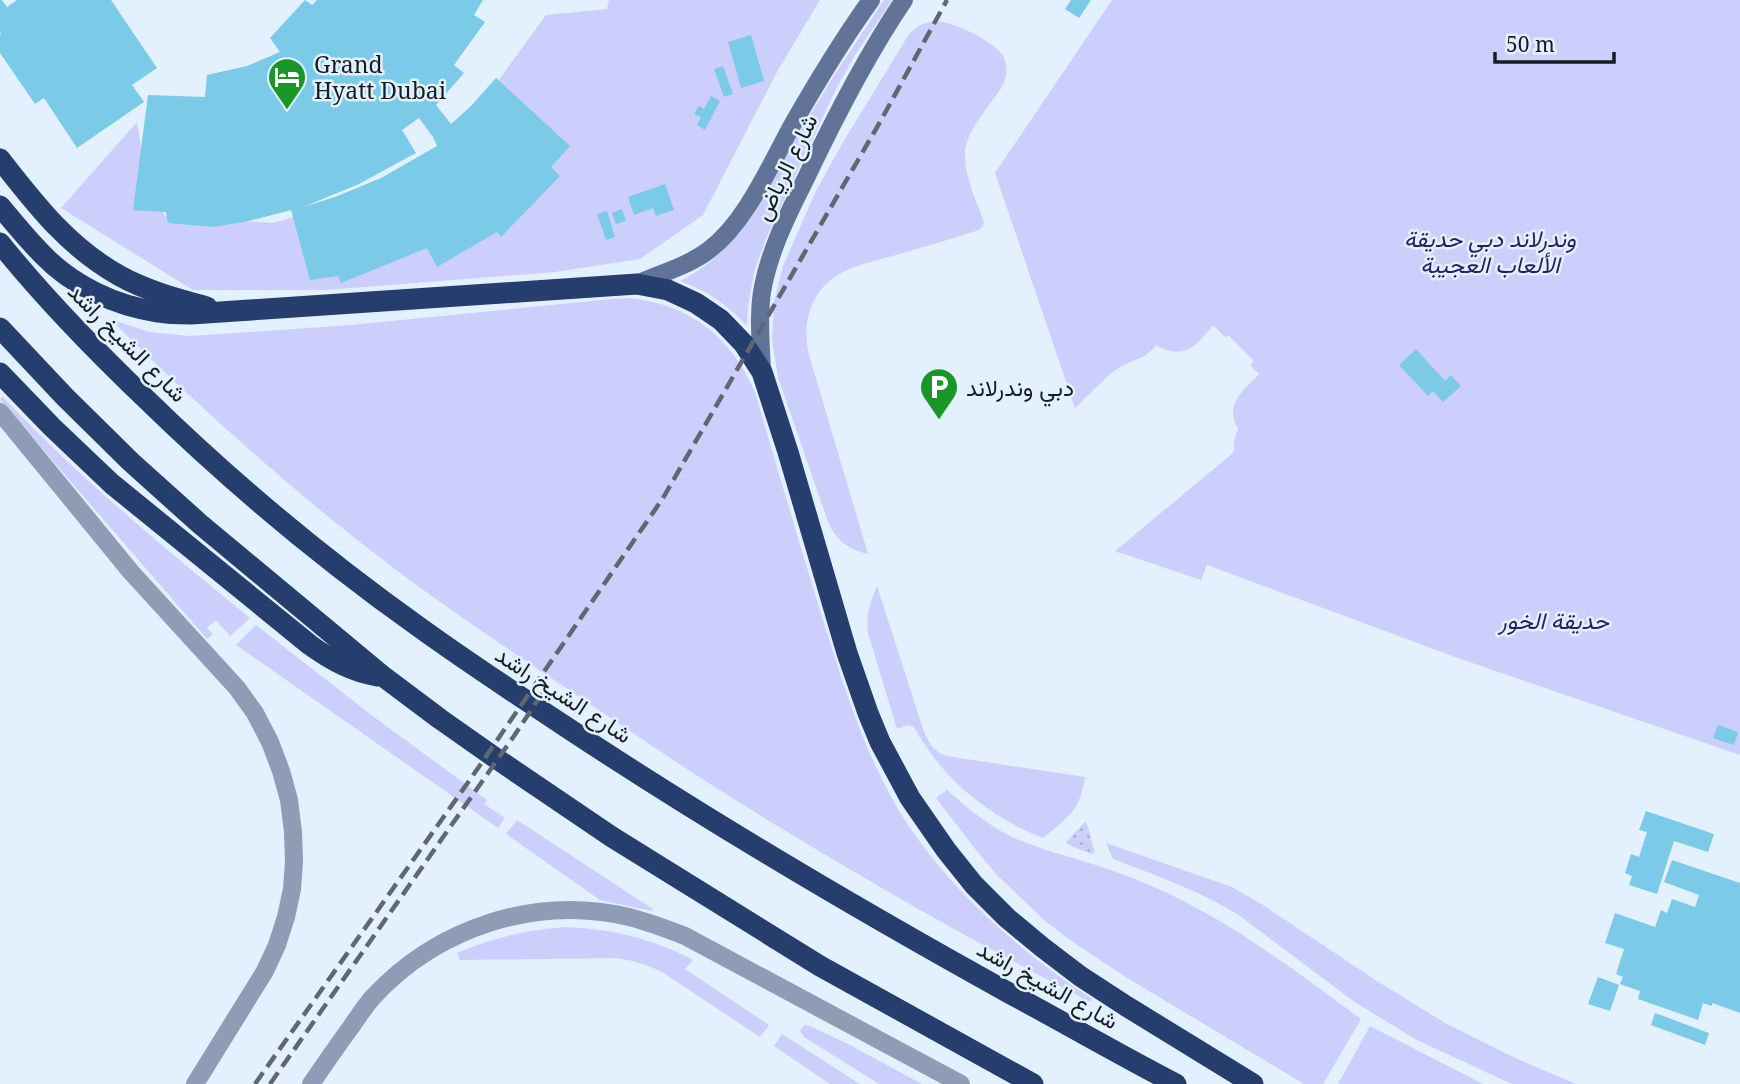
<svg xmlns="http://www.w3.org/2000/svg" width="1740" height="1084" font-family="'Noto Serif',Vazirmatn,serif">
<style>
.grass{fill:url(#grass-dots)}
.green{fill:#cccefc}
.building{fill:#7acae8;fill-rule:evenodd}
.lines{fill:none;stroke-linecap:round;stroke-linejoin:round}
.tertiary{stroke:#8f9cb5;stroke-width:18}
.secondary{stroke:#617397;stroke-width:18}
.motorway{stroke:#263e6e;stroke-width:21}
.rail{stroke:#5f6870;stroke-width:4.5;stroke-dasharray:14 7;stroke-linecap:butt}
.labels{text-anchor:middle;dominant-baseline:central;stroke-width:5;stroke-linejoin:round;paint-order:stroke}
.poi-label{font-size:23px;fill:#161d22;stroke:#e3f1fe;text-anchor:start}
.street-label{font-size:23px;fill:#161d22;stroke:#e3f1fe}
.park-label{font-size:23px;font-style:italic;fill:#281c63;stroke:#e3f1fe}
</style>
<defs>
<pattern id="grass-dots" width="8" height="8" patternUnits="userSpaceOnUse" patternTransform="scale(1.75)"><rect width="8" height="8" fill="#cccefc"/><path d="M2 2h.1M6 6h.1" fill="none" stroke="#aeb0d8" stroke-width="1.8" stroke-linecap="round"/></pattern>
</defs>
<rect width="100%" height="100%" fill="#e3f1fe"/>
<!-- grass -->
<path class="grass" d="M1086 822C1090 830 1091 842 1095 852L1093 854 1073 847 1066 842 1084 823Z"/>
<!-- green -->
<path class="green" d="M609 0H820L778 70 703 215 640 259 555 272 326 290H193L61 208 137 122 147 184 165 216 273 223 381 191 457 149 490 92 546 15 607 9Z
M884 0H892L855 55 837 87 766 238 754 272 748 307 747 326C728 305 706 290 680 281 704 269 722 253 739 232L830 82Z
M1112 0H1740V755L1455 657 1207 565 1201 580 1115 551 1234 452V440L1238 429C1224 404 1243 391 1259 374L1250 365 1254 361 1228 335 1226 338 1213 325C1197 346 1183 361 1156 345 1144 361 1132 359 1117 369 1104 378 1088 396 1075 408L995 173Z
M934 21C951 20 994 41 1003 56 1008 65 1007 74 1004 83 993 102 976 119 968 139 958 163 975 196 983 219 985 225 982 229 976 231 950 239 925 247 899 254 881 260 860 263 843 272 811 288 801 323 809 355L868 554C847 549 835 539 827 519L778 377 772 340 774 302 783 266 816 191 842 144 909 34 920 25Z
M629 298C692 305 732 337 756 395 776 465 797 535 818 604 842 680 864 758 908 825 956 896 1021 952 1092 999L1090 1002C975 942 861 878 750 809 693 774 639 737 584 700 520 657 456 615 395 569 294 493 200 408 110 319L149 332 190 336 351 325 612 299Z
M2 396C78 477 164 548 250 618L230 636 216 620 207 628 213 634 207 639 0 400Z
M877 586 923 729C928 742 933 751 946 756L1085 777C1080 811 1068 817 1043 838 988 816 943 780 914 727L908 725 897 729 868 633C866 616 870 602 877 586Z
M256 625 370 714 487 800 484 804 505 818 498 828 236 645Z
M947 790C967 808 988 825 1012 837 1032 846 1052 852 1073 858 1100 866 1127 875 1154 887 1230 920 1295 971 1361 1019L1323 1084H1304L1124 976 1070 940 1044 920 997 875 976 850 936 798Z
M517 820 653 909 652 911 600 900 506 834Z
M1106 843 1232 887 1263 905 1377 981 1445 1023 1517 1059 1576 1084H1512L1417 1040 1356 1003 1240 916C1201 891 1157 876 1113 859Z
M565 927C612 929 651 938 693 960L685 969 769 1025 760 1037 665 974C649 965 633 960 614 958L460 960 457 953C492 938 526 930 565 927Z
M804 1025 810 1026 848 1044 922 1084H879L804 1037 800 1031Z
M1370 1026 1483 1084H1338Z
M782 1034 860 1084H830L774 1046Z"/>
<!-- building -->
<path class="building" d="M0 0H2L7 7 17 0H111L157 68 132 85 144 102 77 148 44 98 35 104 0 53V35L1 34 0 32Z
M305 0 312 5 317 0H483L474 15 485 22 454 65 464 73 436 105 451 124 471 106 496 78 570 146 551 167 560 176 501 237 497 232 437 267 427 248 341 283 338 276 310 280 291 210 249 221 213 227 168 223 166 212 133 210 148 95 205 97 207 75 247 66 280 52 270 38ZM419 118 433 137 437 146 381 178 335 197 303 207 359 184 416 153 402 130Z
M1071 0H1091L1079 18 1065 9Z
M751 35 764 81 741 88 728 42Z
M723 66 733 94 724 97 714 69Z
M711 96 720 101 705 130 697 125 701 117 694 114 699 106 704 109Z
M665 184 674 210 656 216 653 208 634 215 628 197Z
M622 209 626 221 616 224 612 213Z
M607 211 615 237 606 240 597 214Z
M1416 349 1445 381 1451 375 1461 386 1443 402 1433 391 1428 396 1399 365Z
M1718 725 1738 732 1734 745 1713 738Z
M1646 811 1714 834 1708 852 1674 841 1657 894 1629 885 1632 876 1625 873 1631 854 1639 857 1647 832 1639 830Z
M1672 860 1740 883V1013L1712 1003V1006L1703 1003 1698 1020 1638 999 1640 991 1620 984 1623 977 1616 974 1624 949 1605 943 1615 913 1655 927 1661 910 1667 913 1672 899 1695 907 1699 895 1664 882Z
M1598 977 1619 985 1610 1011 1588 1004Z
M1655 1013 1709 1033 1705 1045 1651 1025Z"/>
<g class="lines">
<!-- tertiary -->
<path class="tertiary" d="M0 412 131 572 237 688 255 713 270 742 281 771 289 800 293 832 294 862 292 889 286 917 277 945 265 971 195 1084
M311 1084C324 1065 337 1046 351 1027 358 1017 365 1006 373 997 438 927 536 895 629 917 649 922 667 929 685 936L961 1084"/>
<!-- secondary -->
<path class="secondary" d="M637 284C661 273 688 266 709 250 747 221 771 163 794 122 818 80 843 39 871 0
M762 372C761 345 758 318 762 292 769 251 788 214 806 178 835 117 866 56 904 0"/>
<!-- motorway -->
<path class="motorway" d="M0 159C36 205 68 247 120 276 147 291 178 299 207 307
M0 206C14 223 28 240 43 255 73 286 116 306 158 312 169 314 180 314 191 314L637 284 668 290 696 303 721 320 744 344 762 372 788 452 847 653 868 713 880 742 910 798 946 850 974 885 1007 918 1042 947 1080 976 1126 1006 1253 1084
M0 243C44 298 94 349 145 398 230 481 322 558 419 627 477 669 536 707 595 746 730 834 868 915 1009 993 1065 1023 1120 1055 1176 1084
M0 328 65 397 131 462 200 524 384 677 440 719 497 759 612 837 820 966 1033 1084
M0 373 52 427 112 484 310 645C331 660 352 672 378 676"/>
<!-- rail -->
<path class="rail" d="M255 1084 476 771 663 498 880 122 947 0
M270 1084 514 736 547 686"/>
</g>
<!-- icons -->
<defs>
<symbol id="hotel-pin" viewBox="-11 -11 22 30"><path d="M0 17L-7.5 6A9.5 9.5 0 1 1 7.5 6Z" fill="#1a9627" stroke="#e3f1fe"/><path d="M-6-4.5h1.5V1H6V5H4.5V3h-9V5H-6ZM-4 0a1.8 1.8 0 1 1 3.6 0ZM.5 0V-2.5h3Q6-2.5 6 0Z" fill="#fff"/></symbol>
<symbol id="parking-pin" viewBox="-11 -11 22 30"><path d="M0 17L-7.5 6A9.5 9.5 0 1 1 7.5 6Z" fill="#1a9627" stroke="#e3f1fe"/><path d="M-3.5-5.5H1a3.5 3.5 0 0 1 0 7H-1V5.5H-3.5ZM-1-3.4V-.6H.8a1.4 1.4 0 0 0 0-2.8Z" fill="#fff"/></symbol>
</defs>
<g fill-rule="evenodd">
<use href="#hotel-pin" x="265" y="55" width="44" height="60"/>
<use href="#parking-pin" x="917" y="365" width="44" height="60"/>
</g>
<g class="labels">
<!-- poi labels -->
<g class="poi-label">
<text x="314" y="64">Grand<tspan x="314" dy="26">Hyatt Dubai</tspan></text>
<text x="966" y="387">دبي وندرلاند</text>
</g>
<!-- street labels -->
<g class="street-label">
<text transform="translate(785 167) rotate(-64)">شارع الرياض</text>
<text transform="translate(128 342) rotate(45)">شارع الشيخ راشد</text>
<text transform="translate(564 694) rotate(33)">شارع الشيخ راشد</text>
<text transform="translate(1048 984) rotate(29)">شارع الشيخ راشد</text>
</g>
<!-- park labels -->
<g class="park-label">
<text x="1490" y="238">وندرلاند دبي حديقة<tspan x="1490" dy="26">الألعاب العجيبة</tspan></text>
<text x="1554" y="620">حديقة الخور</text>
</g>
</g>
<!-- scale -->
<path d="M1495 52v10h119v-10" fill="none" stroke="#161d22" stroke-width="3.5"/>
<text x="1506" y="52" font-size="21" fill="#161d22" stroke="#e3f1fe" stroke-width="5" paint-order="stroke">50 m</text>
</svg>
